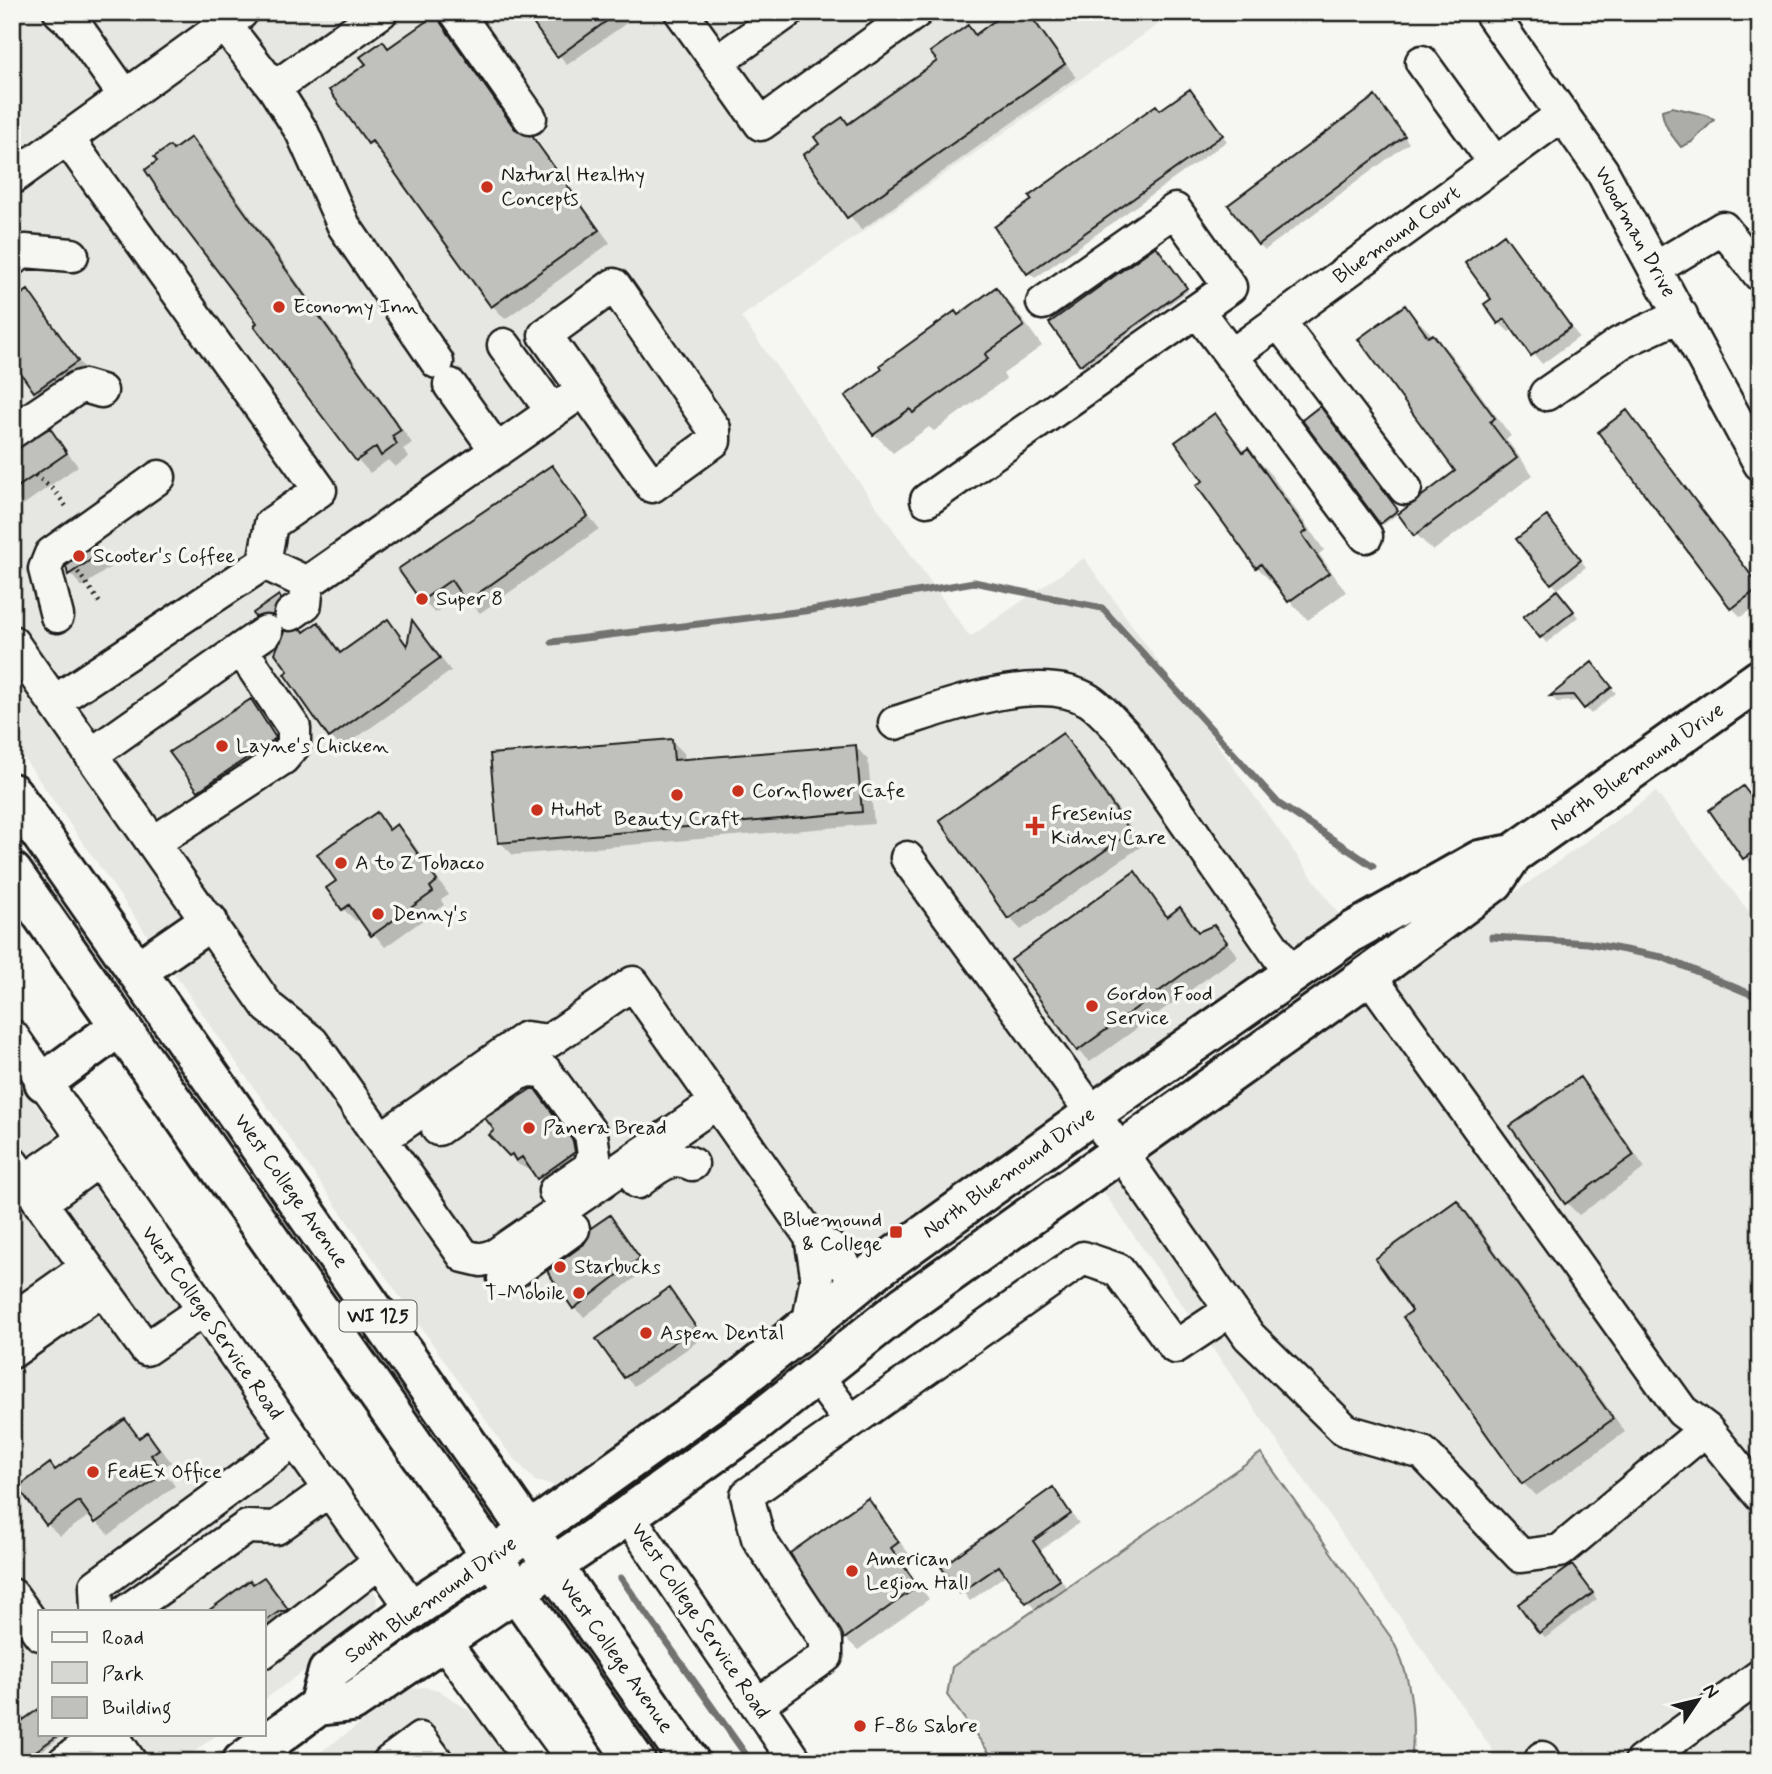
<svg xmlns="http://www.w3.org/2000/svg" width="1772" height="1774" font-family="Mynerve,sans-serif">
<style>
.built{fill:#e6e6e2}
.green{fill:#d6d6d2;stroke:#797977;stroke-width:2}
.water{fill:#acaca9;stroke:#727271;stroke-width:2}
.shadow{fill:#0003}
.lines{fill:none;stroke-linecap:round;stroke-linejoin:round}
.stream{stroke:#727271;stroke-width:7}
.building{fill:#c0c0bd;stroke:#1c1c1c;stroke-width:2}
.minor-casing{stroke:#1c1c1c;stroke-width:37}
.major-casing{stroke:#1c1c1c;stroke-width:44}
.path{stroke:#1c1c1c;stroke-width:4.5;stroke-dasharray:2 5;stroke-linecap:butt}
.minor{stroke:#f6f6f2;stroke-width:32}
.major{stroke:#f6f6f2;stroke-width:38}
.poi-dot{fill:#c8321e;stroke:#f6f6f2;stroke-width:2.5}
.labels{text-anchor:middle;dominant-baseline:central;stroke-width:7;stroke-linejoin:round;paint-order:stroke}
.shield{fill:#f6f6f2;stroke:#5d5d5c;stroke-width:2}
.shield-label{font-size:19px;font-weight:bold;fill:#1c1c1c}
.poi-label{font-size:21px;fill:#1c1c1c;stroke:#f6f6f2;text-anchor:start}
.street-label{font-size:21px;fill:#1c1c1c;stroke:#f6f6f2}
</style>
<rect width="100%" height="100%" fill="#f6f6f2"/>
<filter id="ink" filterUnits="userSpaceOnUse"><feTurbulence type="fractalNoise" baseFrequency=".0143" numOctaves="2"/><feDisplacementMap in="SourceGraphic" scale="14" xChannelSelector="R" yChannelSelector="G"/><feConvolveMatrix kernelMatrix="1 2 1 2 8 2 1 2 1" color-interpolation-filters="sRGB"/></filter>
<g filter="url(#ink)">
<!-- built -->
<path class="built" d="M12 12H1176L741 317 970 637 1084 558 1345 923 796 1313 582 1471 557 1486 535 1481 506 1449 12 741Z
M1656 792 1760 926V1762H1564L1554 1748 1536 1762H1501L1100 1187Z
M12 1071 349 1549 377 1597 376 1618 264 1700V1611H40V1734H218L180 1762H12Z
M425 1687 438 1690 470 1711 516 1762H306L410 1689Z"/>
<!-- green -->
<path class="green" d="M1261 1453 1392 1639C1412 1677 1416 1720 1411 1762H996L947 1695 952 1667Z"/>
<!-- water -->
<path class="water" d="M1672 107 1706 115 1714 120 1692 142 1681 147C1672 136 1663 125 1662 110Z"/>
<!-- shadow -->
<path class="shadow" d="M527 12H622L628 22 567 65Z
M1009 12H1029L1076 77 861 230 805 156 939 62 968 27 976 36Z
M438 15 450 27 453 37 519 132 531 138 544 151 610 243 505 319 493 306 384 154 370 143 332 90 368 64 383 43 389 49Z
M1190 91 1227 141 1035 278 1029 273 1161 112Z
M1381 105 1409 143 1265 250 1259 244Z
M191 139 204 151 412 443 403 449 409 457 395 467 388 460 370 473 358 460 257 326 260 324 159 162Z
M1504 236 1579 337 1542 364 1513 329 1509 332 1499 323 1493 300Z
M1158 250 1188 291 1083 367 1081 364Z
M996 290 1015 309 1042 346 1003 374 1006 379 934 431 929 427 893 453 874 434Z
M27 292 86 371 45 400 12 358Z
M1405 307 1450 353 1511 436 1506 439 1533 475 1433 551 1416 534 1457 472Z
M1322 411 1399 513 1383 525 1381 522Z
M1627 413 1760 587V603L1741 617 1732 608Z
M1215 416 1246 452 1267 469 1324 550 1319 554 1346 592 1308 620 1257 567 1199 486 1205 481Z
M50 431 78 466 23 505 12 494V451Z
M551 467 599 529 480 613 463 594 435 613 422 600Z
M1552 524 1586 567 1558 589 1552 583Z
M95 547 112 566 82 587 67 570Z
M278 598 282 602 275 617 260 619 255 614Z
M1563 598 1578 617 1547 643 1541 637Z
M388 621 409 646 413 623 451 671 342 748 330 736 290 671 318 624 342 654Z
M1592 665 1616 693 1591 714 1579 701 1557 702 1552 697Z
M251 702 284 748 209 799 172 753Z
M1062 736 1075 748 1143 845 1021 930 1009 917Z
M672 741 684 753 685 761 856 747 868 760 874 824 513 855 500 842Z
M1743 788 1754 800 1760 797V863L1754 867 1745 857Z
M377 814 392 830 397 826 410 839 449 895 441 900 444 905 385 947 361 918 356 921 343 909 338 881Z
M1134 874 1169 917 1180 909 1200 933 1214 927 1238 956 1090 1062 1078 1050Z
M1579 1079 1592 1092 1645 1168 1579 1215 1566 1202Z
M535 1091 582 1152 547 1187 530 1166 527 1169 519 1165 491 1135Z
M1457 1202 1470 1215 1625 1432 1536 1496 1523 1483 1414 1312Z
M610 1217 648 1268 584 1317 574 1308 585 1245Z
M669 1290 704 1337 634 1386 625 1377Z
M125 1421 141 1438 146 1434 159 1446 171 1462 162 1469 175 1486 109 1535 90 1515 60 1536 47 1524 56 1472Z
M1052 1489 1079 1523 1040 1551 1068 1589 1036 1611 1007 1574 970 1601 944 1568Z
M867 1500 910 1555 902 1561 929 1599 858 1650 845 1638Z
M1577 1573 1597 1599 1546 1638 1540 1632Z
M264 1579 294 1617 264 1644V1611H215L250 1583 253 1586Z
M40 1710V1734H65L26 1762H12V1730Z"/>
<g class="lines">
<!-- stream -->
<path class="stream" d="M552 642 812 610 974 582 1102 608 1279 804 1373 866
M1492 937 1588 943 1662 957 1760 998
M621 1578 751 1762"/>
</g>
<!-- building -->
<path class="building" d="M525 12H619L557 57Z
M1006 12H1028L1065 64 847 218 803 155 819 144 814 137 843 117 848 124 937 61 930 52 968 25 975 35Z
M438 13 441 23 515 129 532 136 599 230 491 307 372 141 368 144 329 90 366 64 360 57 383 41 388 48Z
M1190 89 1223 135 1027 274 994 227 1032 200 1029 196 1156 105 1160 110Z
M1375 96 1405 136 1258 245 1228 205Z
M191 137 401 430 392 436 397 444 381 456 376 447 356 461 254 326 257 323 177 218 145 170 157 161 154 157 170 146 173 150Z
M1504 234 1571 327 1531 356 1505 319 1498 324 1484 304 1491 299 1465 263Z
M1156 246 1187 288 1080 365 1049 323Z
M996 287 1024 326 985 354 988 359 913 413 910 409 873 435 845 396 882 369 880 365 955 311 958 315Z
M28 290 78 361 34 392 12 361V301Z
M1405 305 1428 337 1433 334 1495 418 1490 422 1517 458 1414 536 1398 514 1455 471 1358 339Z
M1320 406 1398 510 1380 524 1302 420Z
M1627 410 1760 587 1731 609 1598 432Z
M1215 413 1243 452 1248 448 1307 531 1302 534 1329 573 1288 602 1261 564 1256 568 1196 485 1203 481 1175 442Z
M50 428 67 453 12 491V450Z
M552 465 588 516 466 602 451 580 421 601 398 569Z
M1547 516 1581 560 1551 584 1516 539Z
M95 545 101 553 68 575 66 566Z
M1557 590 1574 611 1540 638 1523 617Z
M279 595 281 599 273 615 255 617 253 613Z
M388 619 407 646 412 620 440 658 329 738 284 674 288 671 275 653 284 631 302 629 304 632 318 622 340 653Z
M1592 662 1612 687 1584 709 1573 695 1550 696Z
M251 699 276 738 198 791 169 752Z
M1063 733 1131 832 1008 919 939 820Z
M672 739 674 760 856 745 862 812 498 843 490 754Z
M1743 786 1753 799 1760 794V847L1743 859 1709 810Z
M377 812 389 830 397 824 437 881 430 887 433 892 371 936 349 905 342 910 326 888 336 881 317 854Z
M1135 871 1167 917 1180 907 1198 932 1214 925 1227 942 1077 1051 1011 960Z
M1580 1077 1634 1155 1565 1204 1510 1126Z
M531 1089H535L573 1141 575 1152 537 1179 522 1157 516 1161 512 1154 509 1156 489 1135 494 1130 485 1118Z
M1457 1200 1613 1419 1522 1484 1403 1317 1412 1311 1375 1259Z
M610 1215 640 1258 573 1309 547 1271 584 1244 591 1228Z
M669 1288 696 1327 624 1378 596 1339Z
M125 1419 139 1438 147 1432 159 1449 151 1455 164 1473 95 1523 79 1501 46 1525 18 1487 50 1463 55 1470Z
M1053 1487 1071 1514 1033 1541 1060 1580 1026 1603 999 1566 960 1593 941 1567Z
M868 1498 899 1542 891 1548 918 1586 844 1639 790 1553Z
M1572 1565 1593 1593 1539 1633 1518 1604Z
M264 1577 288 1609 285 1611H280L264 1622V1611H208L250 1580 253 1584Z
M40 1708V1734H60L20 1762H12V1728Z"/>
<g class="lines">
<defs>
<path id="minor" d="M60 12 75 25 125 96
M456 12 530 118
M681 12 717 62 787 12
M1490 12 1602 171 1760 464
M225 25 274 88 302 132 344 226 437 362
M717 62 761 124 916 12
M1422 62 1495 163
M274 88 381 12
M67 138 320 490 271 524 264 563
M12 178 241 13
M12 259 25 251 72 255
M1656 268 1723 228 1760 275
M614 285 714 429V441L652 486 545 335Z
M1197 310 1366 536
M1278 321 1405 488
M504 345 553 412
M1231 356 1563 114
M450 385 497 451
M1546 394 1620 343 1681 315
M12 432 77 388 84 386 101 391
M927 500 1230 287 1175 210 1043 303
M291 614 305 604 307 583
M57 616 45 569 51 554 159 477
M12 642 268 1007 312 1042 464 1256 481 1260 496 1255 717 1102
M241 649 266 632
M54 702 264 563 307 583 582 391
M895 723C946 707 1040 670 1090 701 1103 710 1114 724 1125 735L1292 975
M91 755 241 649 294 728V745L283 758 153 843
M907 858 1120 1151 1249 1336 1346 1431 1423 1453 1521 1556 1560 1551 1706 1429
M1369 975 1682 1411 1706 1429 1760 1495
M12 1036 413 1609
M438 1129 517 1074 528 1070 545 1071 591 1134 594 1155 589 1168 555 1191
M381 1139 526 1038 549 1041 633 983 811 1237 830 1248 859 1283
M12 1163 146 1349 203 1310
M25 1181 84 1140
M638 1182C654 1170 671 1153 692 1164
M40 1203 99 1160
M504 1279 573 1229
M12 1320 87 1267
M809 1322 817 1275 811 1237
M12 1352 102 1289
M816 1375 850 1421
M628 1515 796 1762
M12 1595 40 1634
M97 1611 96 1586 294 1441
M127 1611 247 1527 276 1528 329 1490
M442 1639 532 1762
M264 1651 379 1562
M757 1705 826 1656V1640L758 1538 747 1495 1083 1258 1118 1270 1175 1347 1231 1310
M111 1734 130 1762
M1542 1758 1544 1762
M64 1762 103 1734
M389 1762 420 1739 437 1762
M1641 1762 1760 1676"/>
<path id="major" d="M12 793 690 1762
M12 872 636 1762
M137 971 208 922
M44 1082 120 1026
M318 1706 328 1672 413 1609 529 1532 725 1392 878 1268 1091 1115 1352 932 1480 860 1513 854
M242 1762 318 1706 352 1702 628 1515 755 1424 905 1305 1391 959 1494 882 1513 854 1760 679"/>
</defs>
<!-- minor casing -->
<use href="#minor" class="minor-casing"/>
<!-- major casing -->
<use href="#major" class="major-casing"/>
<!-- path -->
<path class="path" d="M35 475 54 490 68 509
M78 572 100 603"/>
<!-- minor -->
<use href="#minor" class="minor"/>
<!-- major -->
<use href="#major" class="major"/>
</g>
</g>
<!-- markers -->
<g class="poi-dot">
<circle cx="487" cy="187" r="7"/>
<circle cx="279" cy="307" r="7"/>
<circle cx="79" cy="556" r="7"/>
<circle cx="422" cy="599" r="7"/>
<circle cx="222" cy="746" r="7"/>
<circle cx="738" cy="791" r="7"/>
<circle cx="677" cy="795" r="7"/>
<circle cx="537" cy="810" r="7"/>
<path d="M1031.5 815.5h7v7h7v7h-7v7h-7v-7h-7v-7h7z"/>
<circle cx="341" cy="863" r="7"/>
<circle cx="378" cy="914" r="7"/>
<circle cx="1092" cy="1006" r="7"/>
<circle cx="529" cy="1128" r="7"/>
<rect x="889" y="1225" width="14" height="14" rx="3.5"/>
<circle cx="560" cy="1267" r="7"/>
<circle cx="579" cy="1293" r="7"/>
<circle cx="646" cy="1333" r="7"/>
<circle cx="93" cy="1472" r="7"/>
<circle cx="852" cy="1571" r="7"/>
<circle cx="860" cy="1726" r="7"/>
</g>
<g class="labels">
<!-- shield labels -->
<rect class="shield" x="339.5" y="1300.5" width="77" height="31" rx="5"/>
<g class="shield-label">
<text x="378" y="1316">WI 125</text>
</g>
<!-- poi labels -->
<g class="poi-label">
<text x="501" y="175">Natural Healthy<tspan x="501" dy="24">Concepts</tspan></text>
<text x="293" y="307">Economy Inn</text>
<text x="93" y="556">Scooter's Coffee</text>
<text x="436" y="599">Super 8</text>
<text x="236" y="746">Layne's Chicken</text>
<text x="752" y="791">Cornflower Cafe</text>
<text x="551" y="810">HuHot</text>
<text x="1051" y="814">Fresenius<tspan x="1051" dy="24">Kidney Care</tspan></text>
<text x="677" y="819" text-anchor="middle">Beauty Craft</text>
<text x="355" y="863">A to Z Tobacco</text>
<text x="392" y="914">Denny's</text>
<text x="1106" y="994">Gordon Food<tspan x="1106" dy="24">Service</tspan></text>
<text x="543" y="1128">Panera Bread</text>
<text x="882" y="1220" text-anchor="end">Bluemound<tspan x="882" dy="24">&amp; College</tspan></text>
<text x="574" y="1267">Starbucks</text>
<text x="565" y="1293" text-anchor="end">T-Mobile</text>
<text x="660" y="1333">Aspen Dental</text>
<text x="107" y="1472">FedEx Office</text>
<text x="866" y="1559">American<tspan x="866" dy="24">Legion Hall</tspan></text>
<text x="874" y="1726">F-86 Sabre</text>
</g>
<!-- street labels -->
<g class="street-label">
<text transform="translate(1635 232) rotate(61)">Woodman Drive</text>
<text transform="translate(1397 235) rotate(-36)">Bluemound Court</text>
<text transform="translate(1637 767) rotate(-35)">North Bluemound Drive</text>
<text transform="translate(1009 1173) rotate(-36)">North Bluemound Drive</text>
<text transform="translate(291 1191) rotate(55)">West College Avenue</text>
<text transform="translate(212 1323) rotate(55)">West College Service Road</text>
<text transform="translate(431 1600) rotate(-35)">South Bluemound Drive</text>
<text transform="translate(700 1621) rotate(56)">West College Service Road</text>
<text transform="translate(616 1656) rotate(55)">West College Avenue</text>
</g>
</g>
<!-- margin -->
<rect width="1772" height="1774" fill="none" stroke="#f6f6f2" stroke-width="42"/>
<rect x="21" y="21" width="1730" height="1732" fill="none" stroke="#1c1c1c" stroke-width="2.5" filter="url(#ink)"/>
<!-- legend -->
<rect x="38" y="1610" width="228" height="126" fill="#f6f6f2" stroke="#9f9f9c" stroke-width="2"/>
<rect x="52" y="1632" width="35" height="10" fill="#f6f6f2" stroke="#9f9f9c" stroke-width="2"/>
<text x="102" y="1644" font-size="21" fill="#1c1c1c">Road</text>
<rect x="52" y="1662" width="35" height="21" fill="#d6d6d2" stroke="#9f9f9c" stroke-width="2"/>
<text x="102" y="1680" font-size="21" fill="#1c1c1c">Park</text>
<rect x="52" y="1697" width="35" height="21" fill="#c0c0bd" stroke="#9f9f9c" stroke-width="2"/>
<text x="102" y="1714" font-size="21" fill="#1c1c1c">Building</text>
<!-- north arrow -->
<g transform="translate(1698 1700) rotate(55)" stroke="#f6f6f2" stroke-width="5" paint-order="stroke">
<path d="M0-5L12 26L0 18L-12 26Z" fill="#1c1c1c"/>
<text y="-10" font-size="19" font-weight="bold" text-anchor="middle" fill="#1c1c1c">N</text>
</g>
</svg>
